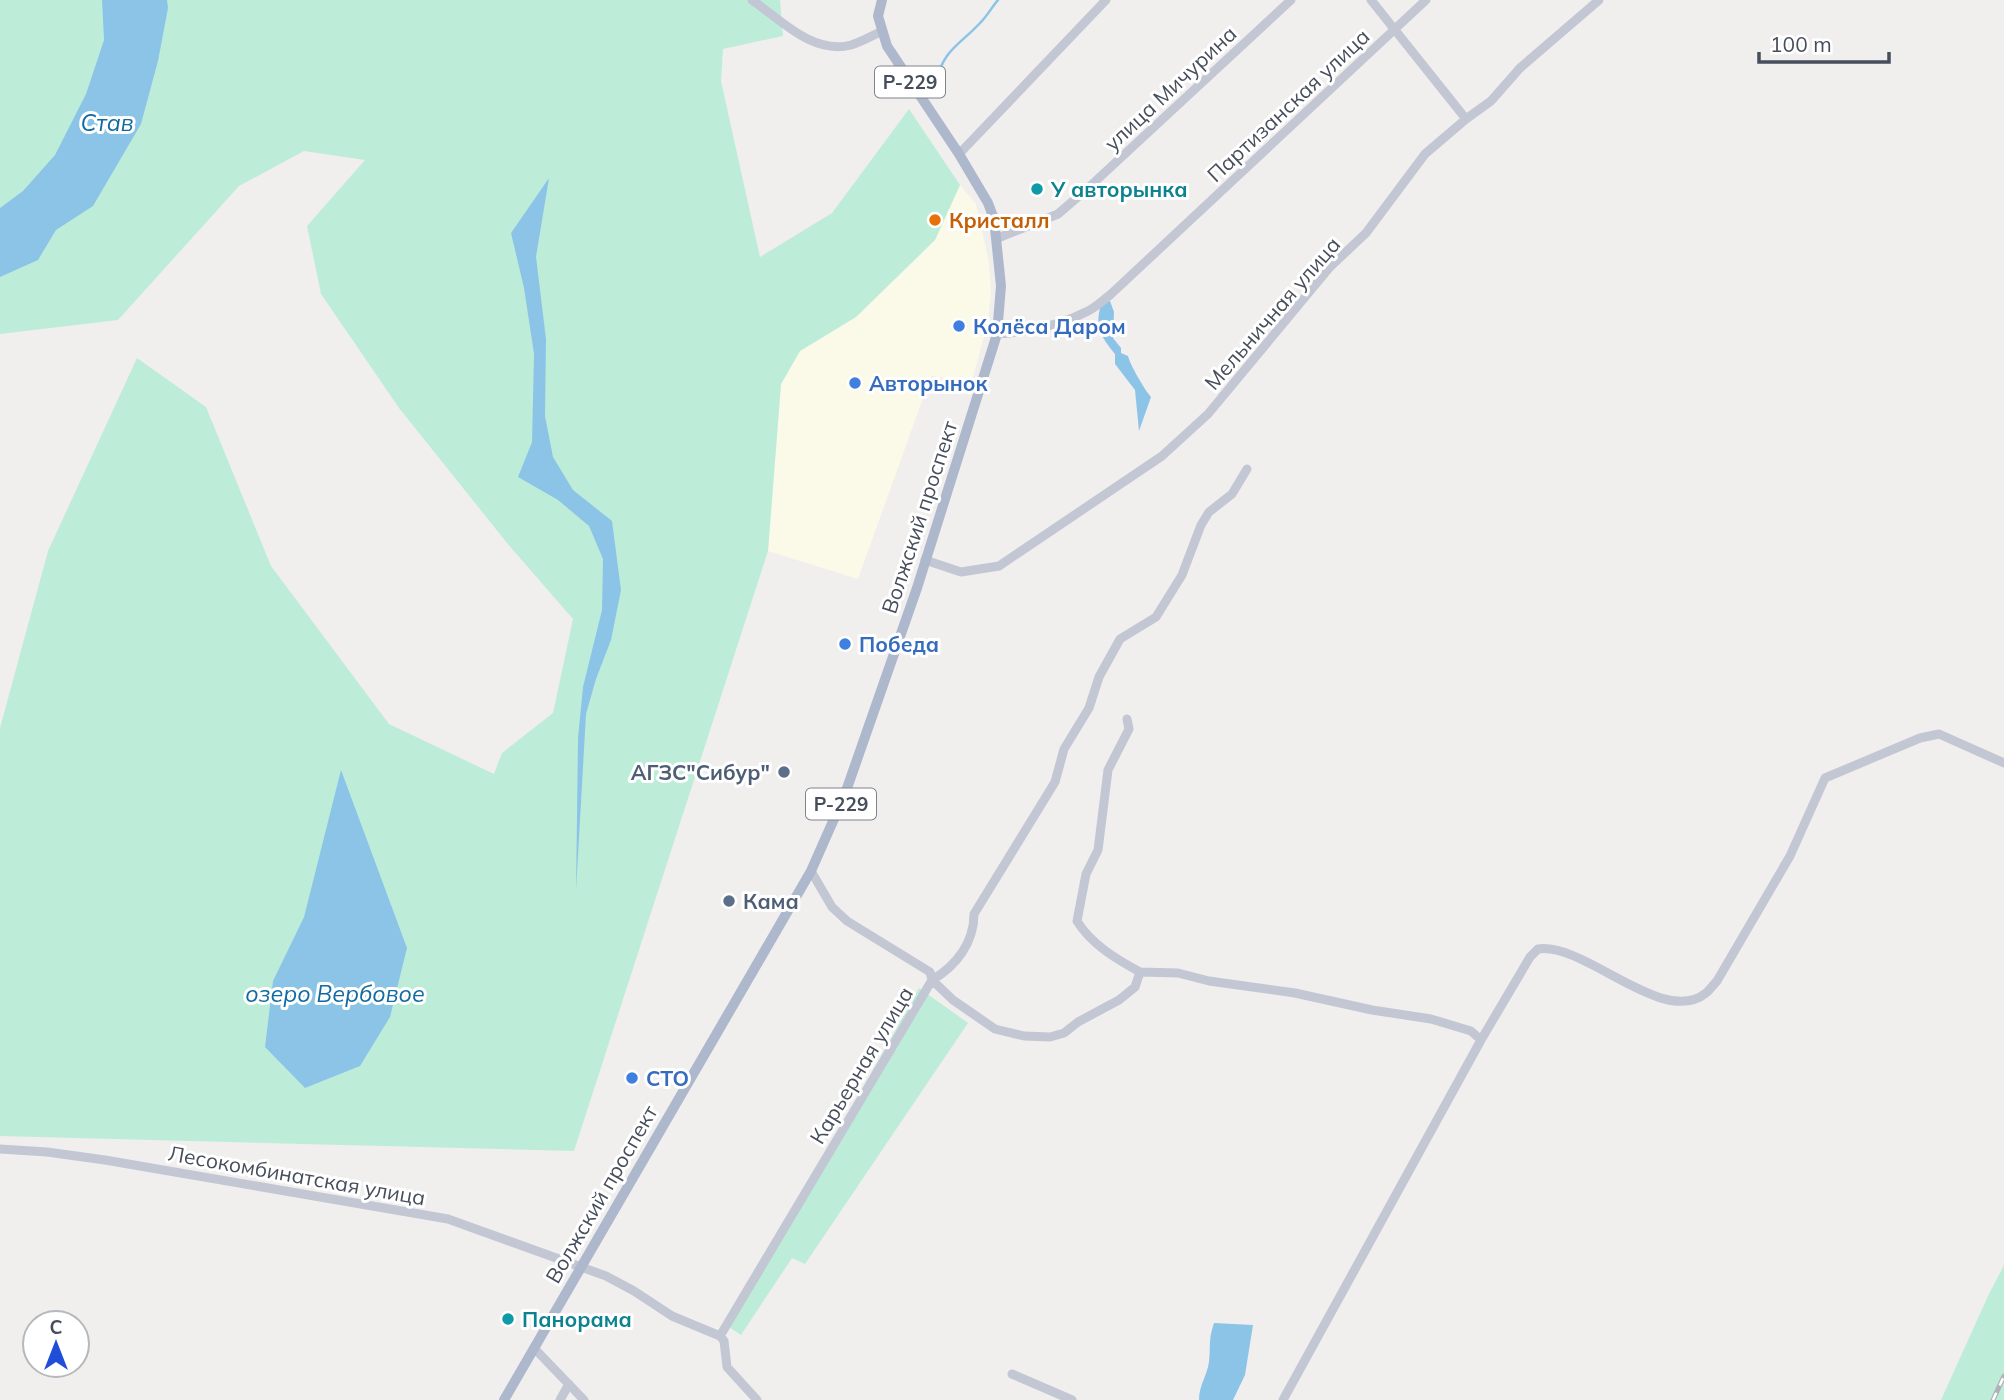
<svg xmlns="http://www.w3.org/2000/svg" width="2004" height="1400" font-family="Mulish,sans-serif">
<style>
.commercial{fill:#fbf9e7}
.green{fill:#bdedd9}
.water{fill:#8cc4e8}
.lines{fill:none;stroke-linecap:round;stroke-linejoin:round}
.stream{stroke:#8cc4e8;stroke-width:2.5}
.minor{stroke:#c2c7d3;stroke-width:9}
.major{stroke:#aeb8cc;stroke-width:10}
.rail-casing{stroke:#b0b2b8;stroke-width:5}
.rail{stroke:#fff;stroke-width:2.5;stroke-dasharray:8;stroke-linecap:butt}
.culture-dot{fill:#0f9aa8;stroke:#fff;stroke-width:2.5}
.food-dot{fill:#e8710a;stroke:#fff;stroke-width:2.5}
.shop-dot{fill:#3f7fe0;stroke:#fff;stroke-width:2.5}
.service-dot{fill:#5c6f8a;stroke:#fff;stroke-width:2.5}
.labels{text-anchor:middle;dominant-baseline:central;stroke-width:6;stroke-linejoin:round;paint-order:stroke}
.shield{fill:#fff;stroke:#7e838c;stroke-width:2}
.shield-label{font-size:19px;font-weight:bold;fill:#474e5b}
.street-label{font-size:21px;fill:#474e5b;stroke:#fff}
.culture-label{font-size:21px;font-weight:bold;fill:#0d838f;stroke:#fff;text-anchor:start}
.food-label{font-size:21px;font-weight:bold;fill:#c56008;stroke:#fff;text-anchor:start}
.shop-label{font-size:21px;font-weight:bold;fill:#366cbe;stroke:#fff;text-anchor:start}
.service-label{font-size:21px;font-weight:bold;fill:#4e5e75;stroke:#fff;text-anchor:end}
.water-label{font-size:23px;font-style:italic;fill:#116aa3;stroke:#fff}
</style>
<rect width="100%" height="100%" fill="#f1eeee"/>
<!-- commercial -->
<path class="commercial" d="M960 185 976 204 989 262 991 294 988 322 972 381 931 376 858 579 768 551 781 384 800 351 856 317 935 240Z"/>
<!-- green -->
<path class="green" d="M0 0H780L783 36 723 49 721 81 760 257 832 213 909 109 960 185 935 240 856 317 800 351 781 384 768 551 574 1151 0 1136V728L48 551 137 358 206 407 271 566 389 724 494 774 502 753 553 713 573 619 507 543 399 408 321 294 307 226 365 160 304 151 239 186 118 320 0 334Z
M919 988 968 1023 805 1264 792 1258 741 1335 729 1327Z
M2004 1265V1400H1941L1988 1296Z"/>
<!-- water -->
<path class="water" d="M102 0H167L168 8 158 61 141 124 93 206 56 230 38 260 0 277V208L23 191 55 155 86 94 104 40Z
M549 178 536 257 546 339 545 416 553 457 573 490 612 521 621 590 611 640 596 679 586 714 576 891 578 738 583 687 602 610 603 559 589 526 558 500 518 477 532 442 534 354 524 288 511 233Z
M1110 301 1114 312 1113 338 1121 348V353L1128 356C1130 365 1145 390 1151 397L1139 431 1135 390 1115 364V354C1102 338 1094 327 1101 305Z
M341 770 407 948 390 1017 360 1066 305 1088 265 1047 273 981 304 917Z
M1214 1323 1253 1325 1245 1375 1233 1400H1199C1199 1385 1207 1376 1209 1362 1211 1345 1208 1341 1214 1323Z"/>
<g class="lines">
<!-- stream -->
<path class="stream" d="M936 83C943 49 960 45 981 22 987 16 992 7 998 0"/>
<!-- minor -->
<path class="minor" d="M752 0C781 20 813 55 851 45 861 42 872 36 882 31
M1371 0 1466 119
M959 154 1106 0
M998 238 1058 214 1087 189 1291 0
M997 334C1027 332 1061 325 1088 311 1096 307 1103 300 1110 295L1426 0
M925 560 961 572 999 566 1162 456 1208 414 1330 267 1366 233 1425 154 1466 119 1491 101 1520 68 1599 0
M1127 719 1129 729 1108 770 1098 850 1086 874 1077 921C1091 944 1116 959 1140 972
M811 871 832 907 847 921 930 972 932 980 953 1000 995 1029 1024 1036 1050 1037 1064 1033 1078 1022 1119 1000 1135 987 1140 972 1178 973 1209 981 1295 993 1372 1010 1431 1019 1471 1031 1481 1040
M0 1149 47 1152 105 1160 448 1219 606 1276 634 1291 672 1316 720 1336 724 1341 727 1367 757 1400
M720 1336 932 980C956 966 974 943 974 914L1055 782 1064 749 1089 708 1099 677 1120 639 1156 617 1182 575 1201 525 1209 512 1232 494 1247 469
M534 1348 584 1400
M1012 1374 1072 1400
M560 1400 569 1384
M1283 1400 1481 1040 1530 957 1538 949C1585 942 1663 1028 1706 993 1710 990 1713 985 1717 981L1790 856 1825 778 1920 738 1939 734 2004 763"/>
<!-- major -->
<path class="major" d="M504 1400 811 871 845 794 917 588 997 334 1001 286 994 219 988 203 959 154 887 46 878 16 882 0"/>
<defs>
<path id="rail" d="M1993 1400 2004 1376"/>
</defs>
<!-- rail casing -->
<use href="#rail" class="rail-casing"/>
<!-- rail -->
<use href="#rail" class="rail"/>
</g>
<!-- markers -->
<g class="culture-dot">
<circle cx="1037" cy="189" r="7"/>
<circle cx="508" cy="1319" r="7"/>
</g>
<circle class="food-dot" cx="935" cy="220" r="7"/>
<g class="shop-dot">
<circle cx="959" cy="326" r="7"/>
<circle cx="855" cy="383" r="7"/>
<circle cx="845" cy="644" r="7"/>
<circle cx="632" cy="1078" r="7"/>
</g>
<g class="service-dot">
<circle cx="784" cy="772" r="7"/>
<circle cx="729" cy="901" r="7"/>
</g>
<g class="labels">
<!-- shield labels -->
<g class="shield">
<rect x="875" y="66.5" width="70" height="31" rx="5"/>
<rect x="806" y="788.5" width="70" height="31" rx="5"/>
</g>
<g class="shield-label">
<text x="910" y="82">Р-229</text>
<text x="841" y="804">Р-229</text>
</g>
<!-- street labels -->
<g class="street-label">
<text transform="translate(1170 88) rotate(-43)">улица Мичурина</text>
<text transform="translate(1288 105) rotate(-43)">Партизанская улица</text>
<text transform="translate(1272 313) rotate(-49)">Мельничная улица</text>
<text transform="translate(919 517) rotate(-72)">Волжский проспект</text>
<text transform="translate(861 1065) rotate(-59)">Карьерная улица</text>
<text transform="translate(297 1175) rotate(10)">Лесокомбинатская улица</text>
<text transform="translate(601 1194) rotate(-60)">Волжский проспект</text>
</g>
<!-- culture labels -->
<g class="culture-label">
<text x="1051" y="189">У авторынка</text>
<text x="522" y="1319">Панорама</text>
</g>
<!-- food labels -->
<g class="food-label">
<text x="949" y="220">Кристалл</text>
</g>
<!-- shop labels -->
<g class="shop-label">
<text x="973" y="326">Колёса Даром</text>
<text x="869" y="383">Авторынок</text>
<text x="859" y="644">Победа</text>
<text x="646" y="1078">СТО</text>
</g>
<!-- service labels -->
<g class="service-label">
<text x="770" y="772">АГЗС"Сибур"</text>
<text x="743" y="901" text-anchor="start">Кама</text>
</g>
<!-- water labels -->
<g class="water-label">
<text x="107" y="122">Став</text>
<text x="335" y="993">озеро Вербовое</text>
</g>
</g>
<!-- north arrow -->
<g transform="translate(56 1344)"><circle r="33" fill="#ffffff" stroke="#b5b8bd" stroke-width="2"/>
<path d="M0-5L12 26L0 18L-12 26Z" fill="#204ed9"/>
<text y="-10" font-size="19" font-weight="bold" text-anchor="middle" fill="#474e5b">С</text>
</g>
<!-- scale -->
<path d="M1759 52v10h130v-10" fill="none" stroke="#474e5b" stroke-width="3.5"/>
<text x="1770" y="52" font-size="21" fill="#474e5b" stroke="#ffffff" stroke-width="5" paint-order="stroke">100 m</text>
</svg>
